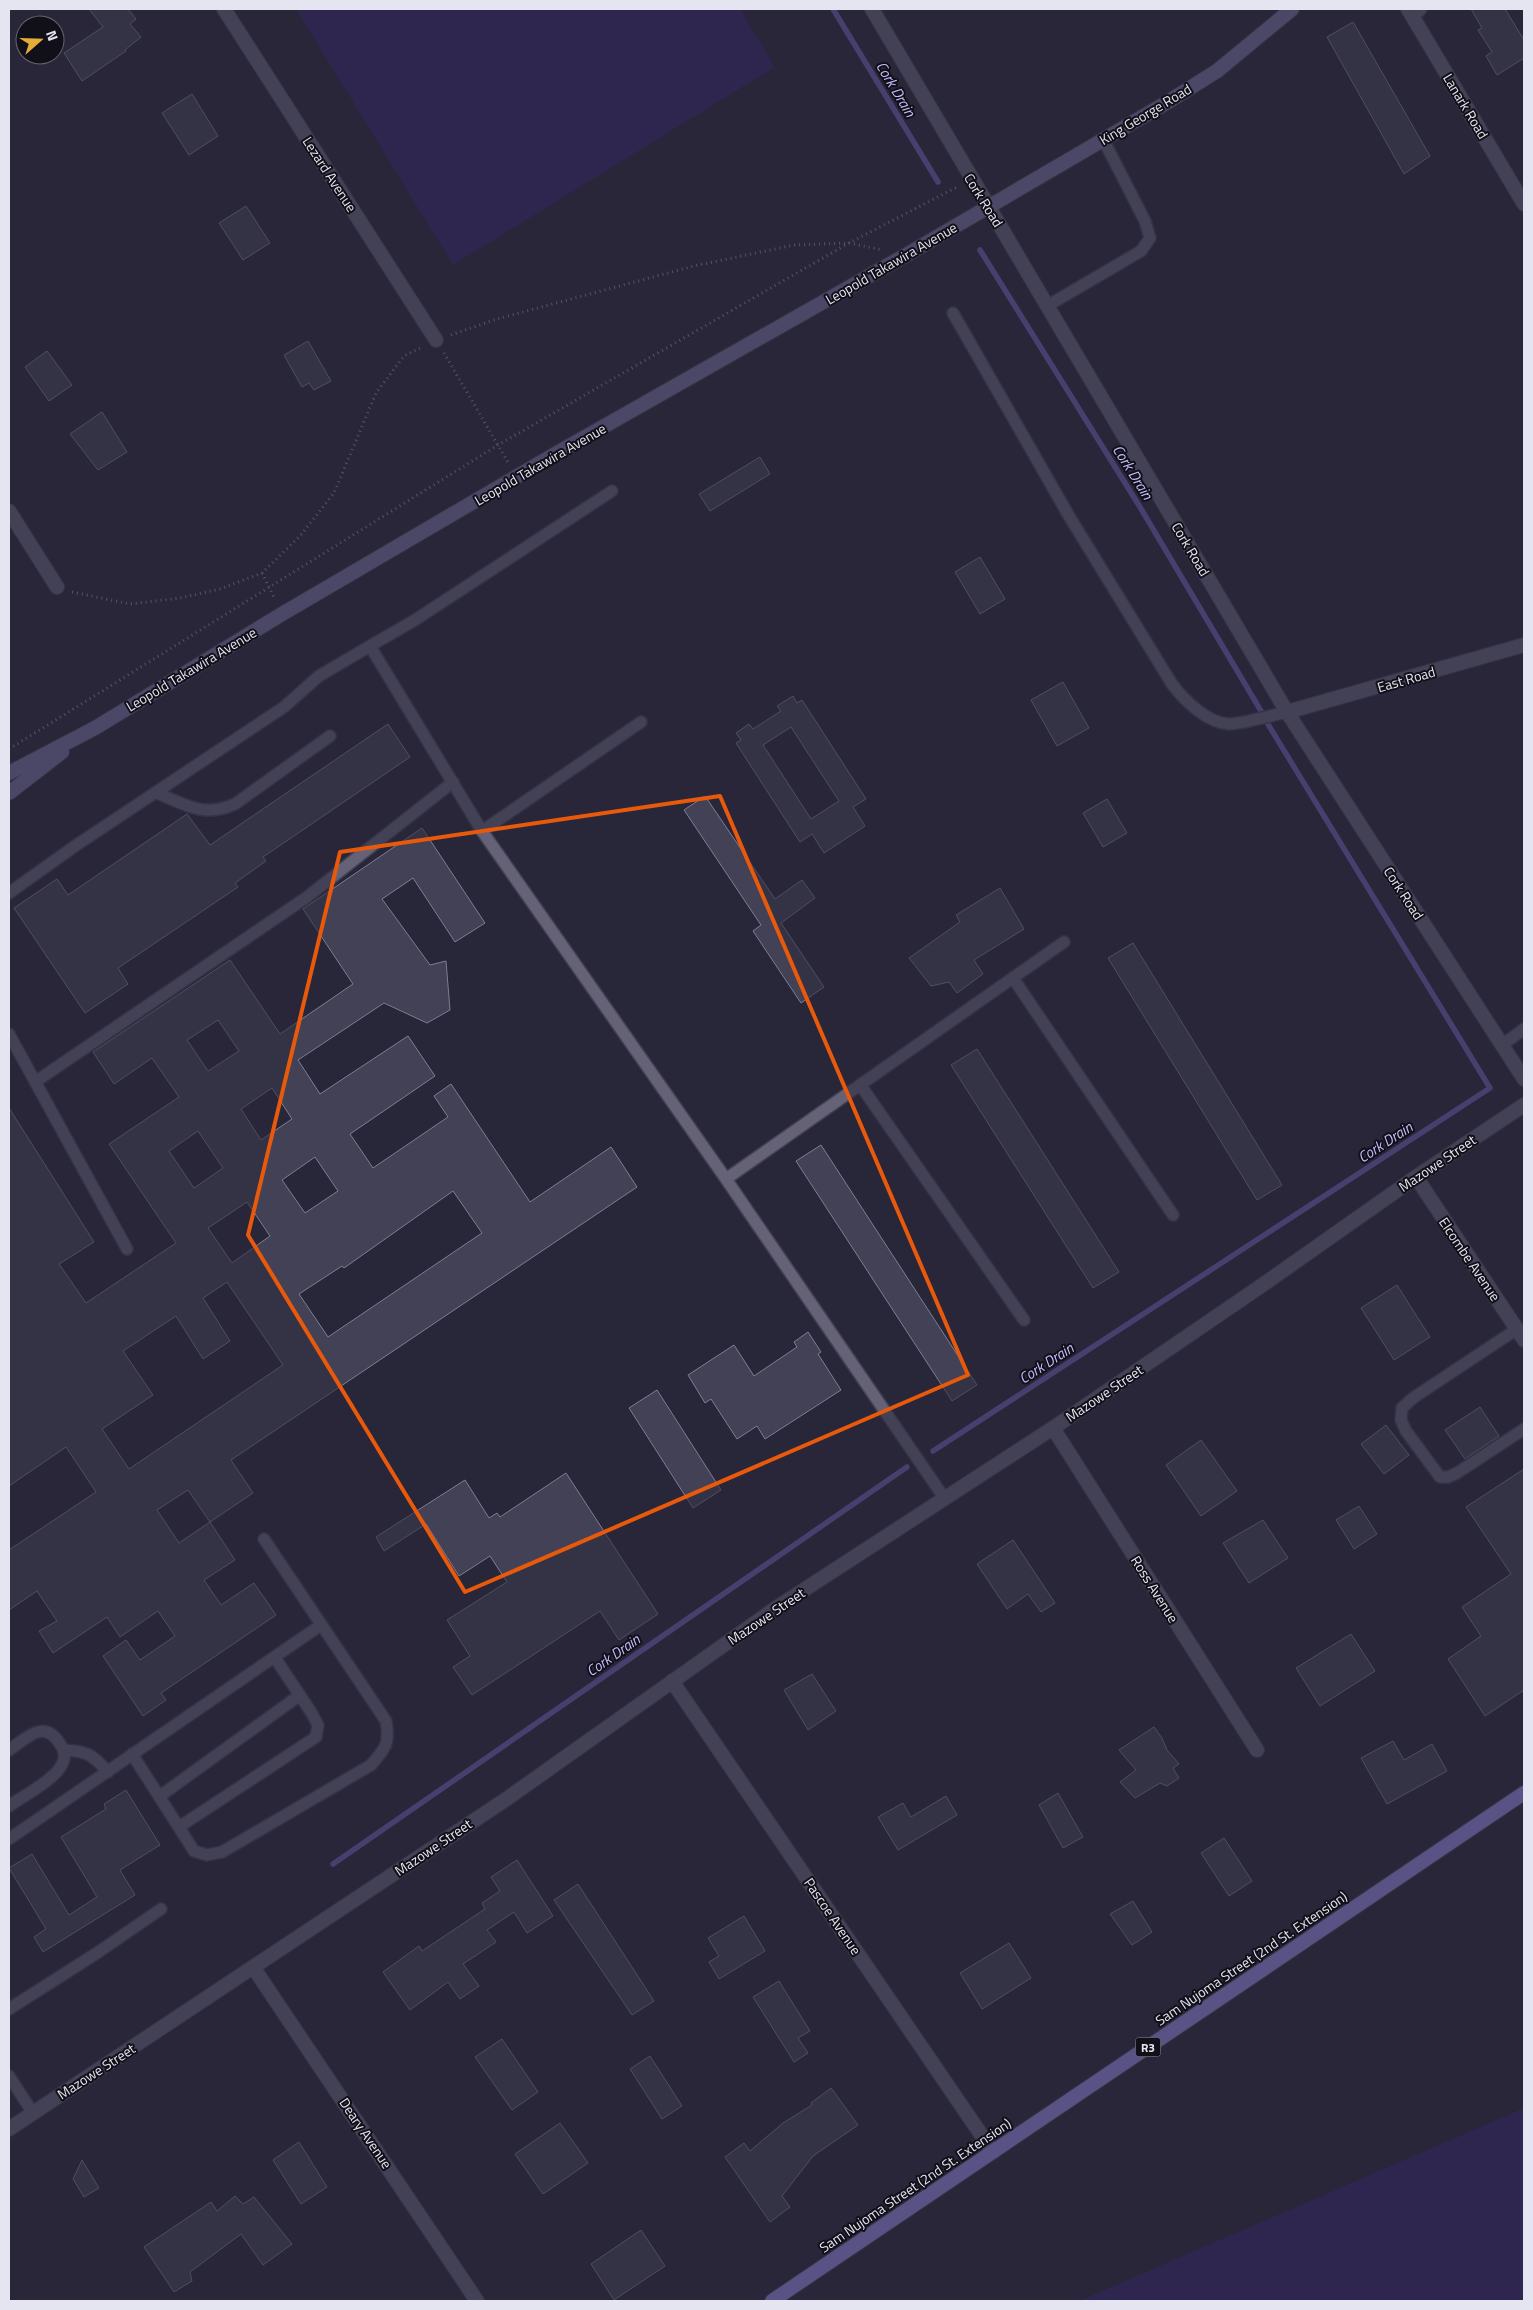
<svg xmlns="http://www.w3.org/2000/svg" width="1533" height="2310" font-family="'Titillium Web',sans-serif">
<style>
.green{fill:#37266b}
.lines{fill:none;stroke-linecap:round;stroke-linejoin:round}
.stream{stroke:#6e60b1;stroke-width:5.5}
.building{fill:#434155;stroke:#807d94;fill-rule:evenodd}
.service-casing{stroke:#444252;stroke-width:14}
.minor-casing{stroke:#444252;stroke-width:16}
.secondary-casing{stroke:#444252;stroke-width:16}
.trunk-casing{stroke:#444252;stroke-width:16}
.path{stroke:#8c8a9a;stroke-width:3;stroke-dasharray:1 4;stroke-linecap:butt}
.service{stroke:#656278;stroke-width:11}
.minor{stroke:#656278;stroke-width:14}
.secondary{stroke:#77709f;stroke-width:14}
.trunk{stroke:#9687e0;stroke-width:14}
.marked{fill:none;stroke:#e8590c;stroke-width:4;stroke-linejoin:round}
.labels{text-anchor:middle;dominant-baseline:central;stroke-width:4;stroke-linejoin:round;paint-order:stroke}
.shield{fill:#111019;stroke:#a5a4b0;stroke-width:1}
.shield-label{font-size:12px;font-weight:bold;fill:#e5e4f1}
.street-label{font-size:14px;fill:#e5e4f1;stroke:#111019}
.water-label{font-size:15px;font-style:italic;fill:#c4bcfe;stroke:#111019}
</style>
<rect width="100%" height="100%" fill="#282639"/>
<!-- green -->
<path class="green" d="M296 9H740L775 67 453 265Z
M1524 2108V2301H1079Z"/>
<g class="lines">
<!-- stream -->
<path class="stream" d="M833 9 938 182
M980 250 1140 507 1261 711
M933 1451 1490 1088 1266 721
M333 1864 907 1467"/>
</g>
<!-- building -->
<path class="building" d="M89 9H128L136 19 130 24 141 37 125 50 126 51 82 81 64 53 103 27Z
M1471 9H1505L1524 40V58L1497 75 1486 56 1492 52 1478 30 1482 28Z
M1353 22 1430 156 1404 174 1327 37Z
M192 94 218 136 189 155 162 113Z
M246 206 270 243 243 260 219 223Z
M308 341 331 381 314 390 309 383 302 387 284 355Z
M47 351 72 385 49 401 25 367Z
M102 412 127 452 98 470 70 434Z
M760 457 770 474 710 511 699 494Z
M980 557 1005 599 980 614 955 572Z
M1063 682 1089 728 1057 746 1031 700Z
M793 696 797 703 802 700 866 799 853 807 865 826 824 853 812 834 800 842 736 743 741 740 736 733 749 724 753 729 781 711 777 706ZM791 727 839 801 811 819 763 745Z
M388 724 410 757 263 857 266 861 235 883 238 887 118 968 128 984 85 1013 14 908 57 879 68 895 187 814 210 845Z
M705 796 775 899 802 880 815 898 781 923 824 987 801 1003 753 931 761 925 684 810Z
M1107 799 1127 833 1103 847 1083 813Z
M422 828 485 923 455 942 413 878 382 899 430 965 446 961 450 1010 427 1023 384 1003 298 1060 320 1094 408 1036 435 1076 350 1134 373 1168 448 1117 434 1096 451 1084 530 1202 611 1147 637 1187 231 1460 253 1493 210 1522 235 1560 204 1580 221 1605 254 1583 276 1615 161 1693 166 1700 143 1716 103 1656 126 1640 140 1660 175 1636 158 1611 120 1637 107 1617 53 1653 39 1631 57 1621 37 1591 9 1610V1550L96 1492 66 1447 9 1486V1108L94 1242 59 1264 86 1303 176 1243 109 1144 179 1097 152 1058 114 1084 93 1052 230 960 280 1034 353 984 303 909ZM218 1020 239 1051 208 1071 187 1040ZM272 1088 292 1119 261 1140 241 1109ZM198 1131 223 1168 194 1188 169 1151ZM315 1157 338 1191 305 1213 282 1180ZM453 1191 482 1233 328 1337 299 1294 342 1266 344 1268ZM247 1202 270 1236 232 1263 208 1228ZM227 1282 283 1365 129 1469 102 1429 153 1395 123 1351 176 1316 203 1359 230 1341 203 1298ZM188 1490 210 1522 179 1543 157 1510Z
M1000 888 1024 929 974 960 983 974 957 993 949 982 931 986 909 958 960 922 956 915Z
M1133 943 1282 1185 1257 1200 1108 958Z
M977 1049 1119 1272 1093 1288 951 1065Z
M821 1145 977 1385 952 1401 796 1161Z
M1397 1285 1430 1337 1394 1360 1361 1308Z
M808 1332 821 1352 818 1354 841 1390 765 1439 757 1426 737 1439 711 1399 705 1403 688 1375 734 1345 754 1376 797 1347 794 1342Z
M657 1390 721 1490 693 1508 629 1408Z
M1480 1407 1499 1436 1465 1459 1445 1430Z
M1386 1425 1409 1455 1384 1474 1361 1444Z
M1201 1440 1237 1491 1201 1516 1166 1465Z
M1524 1469V1690L1485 1716 1448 1659 1481 1636 1462 1607 1511 1574 1466 1507Z
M566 1473 658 1614 619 1640 600 1611 472 1695 453 1667 470 1656 447 1620 507 1582 490 1556 459 1576 426 1524 384 1551 376 1537 465 1480 489 1518 497 1513 500 1517Z
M1359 1506 1377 1534 1354 1549 1336 1520Z
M1263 1520 1288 1558 1249 1583 1223 1543Z
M1013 1540 1055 1603 1041 1612 1028 1594 1007 1609 977 1564Z
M1351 1634 1375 1671 1320 1706 1296 1668Z
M812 1674 836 1711 808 1730 784 1690Z
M1154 1727 1162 1738 1167 1750 1179 1764 1173 1768 1179 1778 1167 1786 1160 1783 1135 1798 1120 1782 1136 1770 1119 1750Z
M1393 1741 1404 1760 1432 1744 1447 1771 1387 1804 1361 1758Z
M126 1790 160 1845 120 1870 135 1895 43 1952 34 1937 46 1929 9 1868 32 1854 69 1915 97 1897 61 1837 106 1809 104 1804Z
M1058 1793 1083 1837 1063 1848 1039 1805Z
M946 1796 957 1815 898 1850 878 1817 903 1803 911 1817Z
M1224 1838 1252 1881 1229 1896 1201 1853Z
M517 1860 553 1916 527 1933 514 1912 487 1930 496 1942 463 1964 479 1986 460 1999 448 1982 410 2010 383 1972 419 1946 422 1951 485 1909 482 1903 500 1891 491 1877Z
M578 1884 654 2001 632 2015 554 1900Z
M1133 1901 1152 1932 1132 1945 1110 1914Z
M744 1916 765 1951 719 1979 709 1962 719 1956 708 1938Z
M1009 1943 1031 1978 982 2009 960 1973Z
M779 1981 810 2031 798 2038 808 2053 794 2062 753 1997Z
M502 2039 538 2092 512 2110 475 2057Z
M650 2056 682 2106 662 2119 630 2069Z
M831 2088 858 2125 813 2156 782 2196 790 2207 770 2222 725 2157 744 2143 750 2151 783 2123 812 2105 811 2103Z
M560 2123 588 2163 543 2194 515 2154Z
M299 2142 327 2187 301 2204 273 2160Z
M82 2160 99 2188 84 2197 73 2179Z
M235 2196 243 2204 254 2197 292 2244 263 2265 241 2234 190 2272 192 2281 174 2292 144 2247 211 2202 217 2211Z
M641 2230 665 2266 614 2300 591 2264Z"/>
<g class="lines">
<defs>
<path id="service" d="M1413 17 1421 9
M1047 306 1141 251 1150 238 1145 221 1103 139
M953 313 1069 516 1172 684C1184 700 1207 723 1229 724 1242 724 1273 715 1287 712
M370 646 415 620 612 491
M157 793C186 805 204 818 235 804L330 736
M482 831 641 722
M9 893 75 846 284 707 319 676 370 646 482 831 726 1179 945 1499
M1013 978 1173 1215
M9 1034 127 1249
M1502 1045 1524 1029
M35 1082 307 897 453 782
M861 1086 1024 1320
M726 1179 1064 942
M1517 1329 1413 1398 1402 1408 1401 1420 1406 1431 1440 1477H1448L1457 1473 1524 1429
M9 1750C27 1738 44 1718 60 1744 64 1749 66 1755 63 1762 57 1779 23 1796 9 1806
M64 1750C87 1751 93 1755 108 1772
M132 1754 194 1851 207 1855 222 1852 371 1765C386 1748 390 1743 386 1721L264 1539
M160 1796 300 1695
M179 1827 316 1737 318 1725 311 1712 275 1658
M9 1839 321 1625
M9 2009 97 1953 161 1909
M9 2076 33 2113"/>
<path id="minor" d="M224 9 436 340
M872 9 1287 712 1524 1079
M1408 9 1524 204
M9 511 57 587
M1287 712 1524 645
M1416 1177 1524 1340
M1053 1428 1257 1750
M672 1681 993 2152
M253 1967 477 2301
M9 2129 505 1800 776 1608 1053 1428 1261 1286 1416 1177 1524 1105"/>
<path id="secondary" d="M9 773 95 728 282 614 557 453 906 255 1166 103 1217 71 1292 9
M9 793 62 752"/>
<path id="trunk" d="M772 2301 1524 1793"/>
</defs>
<!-- service casing -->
<use href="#service" class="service-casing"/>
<!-- minor casing -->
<use href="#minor" class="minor-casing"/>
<!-- secondary casing -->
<use href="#secondary" class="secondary-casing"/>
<!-- trunk casing -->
<use href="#trunk" class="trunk-casing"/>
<!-- path -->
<path class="path" d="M451 335 497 319 694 266 794 245 849 243 882 250
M444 353 509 464
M262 573 275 599
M72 592 130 604 180 598 220 589 262 573 300 536 334 493 376 393 404 356 422 347
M9 749 498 445 849 243 959 186"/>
<!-- service -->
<use href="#service" class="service"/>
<!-- minor -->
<use href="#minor" class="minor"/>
<!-- secondary -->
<use href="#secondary" class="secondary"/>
<!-- trunk -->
<use href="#trunk" class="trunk"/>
</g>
<!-- marked area -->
<path d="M0 0H1533V2310H0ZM720 796 968 1375 465 1592 248 1235 340 852Z" fill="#282639" fill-opacity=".55" fill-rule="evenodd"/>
<path class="marked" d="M720 796 968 1375 465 1592 248 1235 340 852Z"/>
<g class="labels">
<!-- shield labels -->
<rect class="shield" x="1135.5" y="2037.5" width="25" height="19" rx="4"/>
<g class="shield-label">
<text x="1148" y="2047">R3</text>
</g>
<!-- street labels -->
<g class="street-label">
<text transform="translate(1466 106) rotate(59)">Lanark Road</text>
<text transform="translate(1145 114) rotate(-31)">King George Road</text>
<text transform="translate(330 174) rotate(57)">Lezard Avenue</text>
<text transform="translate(984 200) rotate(58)">Cork Road</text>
<text transform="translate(891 263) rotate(-30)">Leopold Takawira Avenue</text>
<text transform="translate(540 464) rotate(-30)">Leopold Takawira Avenue</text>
<text transform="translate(1191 549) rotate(59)">Cork Road</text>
<text transform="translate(191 669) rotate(-31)">Leopold Takawira Avenue</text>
<text transform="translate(1406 679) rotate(-16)">East Road</text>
<text transform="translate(1404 893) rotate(57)">Cork Road</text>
<text transform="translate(1437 1163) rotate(-34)">Mazowe Street</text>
<text transform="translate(1470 1259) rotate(56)">Elcombe Avenue</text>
<text transform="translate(1104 1393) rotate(-34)">Mazowe Street</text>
<text transform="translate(1155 1589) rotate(58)">Ross Avenue</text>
<text transform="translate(766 1616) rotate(-34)">Mazowe Street</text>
<text transform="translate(433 1847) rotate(-34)">Mazowe Street</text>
<text transform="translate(833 1916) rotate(56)">Pascoe Avenue</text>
<text transform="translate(1251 1958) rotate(-34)">Sam Nujoma Street (2nd St. Extension)</text>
<text transform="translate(96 2071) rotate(-33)">Mazowe Street</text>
<text transform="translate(366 2133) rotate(56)">Deary Avenue</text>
<text transform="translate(915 2185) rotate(-34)">Sam Nujoma Street (2nd St. Extension)</text>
</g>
<!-- water labels -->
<g class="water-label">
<text transform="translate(896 89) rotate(59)">Cork Drain</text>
<text transform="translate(1133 472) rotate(58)">Cork Drain</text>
<text transform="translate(1385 1142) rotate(-33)">Cork Drain</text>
<text transform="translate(1046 1363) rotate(-33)">Cork Drain</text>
<text transform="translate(613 1655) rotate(-35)">Cork Drain</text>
</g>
</g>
<!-- border -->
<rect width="1533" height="2310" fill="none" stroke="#e5e4f1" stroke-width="20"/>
<!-- north arrow -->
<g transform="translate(40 40) rotate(70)"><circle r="24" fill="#111019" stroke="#66656f"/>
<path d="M0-4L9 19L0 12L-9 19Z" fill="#e7ac37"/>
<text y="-8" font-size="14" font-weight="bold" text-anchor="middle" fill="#e5e4f1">N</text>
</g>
</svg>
